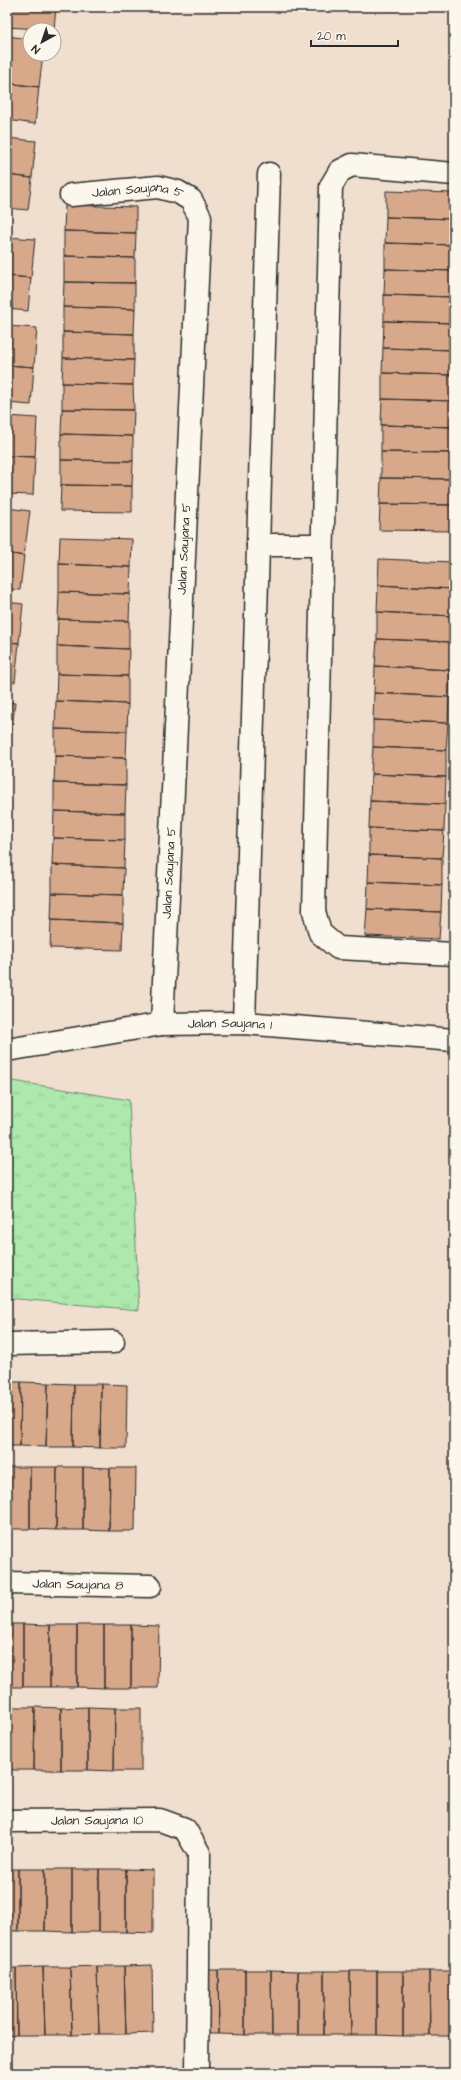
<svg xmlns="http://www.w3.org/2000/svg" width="461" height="2080" font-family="'Architects Daughter',sans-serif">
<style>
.park{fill:url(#park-tufts);stroke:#6c8a6c}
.building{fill:#d8a88a;stroke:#2b2b2b}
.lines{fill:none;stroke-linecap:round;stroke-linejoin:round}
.minor-casing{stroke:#2b2b2b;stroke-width:25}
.minor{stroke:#fbf7ec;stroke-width:22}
.labels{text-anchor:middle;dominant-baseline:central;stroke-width:3;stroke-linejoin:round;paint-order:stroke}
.street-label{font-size:13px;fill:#2b2b2b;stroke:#fbf7ec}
</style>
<defs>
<pattern id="park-tufts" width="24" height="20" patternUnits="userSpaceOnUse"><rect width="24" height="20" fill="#ade8ad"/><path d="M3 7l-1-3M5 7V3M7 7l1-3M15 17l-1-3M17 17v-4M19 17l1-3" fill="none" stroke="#95c795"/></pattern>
</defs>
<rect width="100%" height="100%" fill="#f0dfcf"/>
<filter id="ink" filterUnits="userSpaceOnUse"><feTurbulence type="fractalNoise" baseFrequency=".025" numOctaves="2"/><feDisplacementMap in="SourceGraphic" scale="8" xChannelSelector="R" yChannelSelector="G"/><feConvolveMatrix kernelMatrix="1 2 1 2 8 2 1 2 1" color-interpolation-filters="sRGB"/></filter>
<g filter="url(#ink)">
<!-- park -->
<path class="park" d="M7 1080 129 1100 139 1310 7 1298Z"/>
<!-- building -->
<path class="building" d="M7 7H56L54 30 7 27Z
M7 36 30 39V54H43L39 87 7 83Z
M7 83 39 87 35 124 7 120Z
M7 138 36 141 32 178 7 175Z
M7 175 32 178 28 210 7 208Z
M386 191 454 193V219L386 217Z
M65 205 136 207V233L64 231Z
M386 217 454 219V245L385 243Z
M64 231 136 233 135 258 64 256Z
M7 237 35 239 31 278 7 276Z
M385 243 454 245V271L385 269Z
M64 256 135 258V283L64 282Z
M385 269 454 271V297L384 295Z
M7 276 31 278 28 311 7 309Z
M64 282 135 283V309L63 307Z
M384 295 454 297V323L384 321Z
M63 307 135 309 134 334 63 332Z
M384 321 454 323V350L383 348Z
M7 326 37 328 34 367 7 365Z
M63 332 134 334V360L63 358Z
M383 348 454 350V375L382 373Z
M63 358 134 360 133 385 62 383Z
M7 365 34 367 31 405 7 403Z
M382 373 454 375V401L382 399Z
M62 383 133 385 134 410 62 409Z
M382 399 454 401V427L381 425Z
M62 409 134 410 133 436 61 434Z
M7 416 37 418 35 457 7 456Z
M381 425 454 427V453L381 452Z
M61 434 133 436V461L61 460Z
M381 452 454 453V479L381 478Z
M7 456 35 457 33 495 7 494Z
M61 460 133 461 132 486 61 485Z
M381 478 454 479 453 505 380 504Z
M61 485 132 486V512L60 511Z
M380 504 453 505V531L379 530Z
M7 508 30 511 24 556 7 553Z
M60 537 132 539 131 567 59 564Z
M7 553 24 556 20 590 7 589Z
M379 559 454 562 453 589 378 585Z
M59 564 131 567 130 594 59 592Z
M378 585 453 589 452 616 377 612Z
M59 592 130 594 129 621 58 619Z
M7 602 23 604 19 643 7 642Z
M377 612 452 616 451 642 377 639Z
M58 619 129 621V649L57 646Z
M377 639 451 642 450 670 375 666Z
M7 642 19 643 15 682 7 681Z
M57 646 129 649 128 676 57 674Z
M375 666 450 670 449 697 374 693Z
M57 674 128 676V704L56 701Z
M374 693 449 697 448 723 373 720Z
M56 701 128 704 127 731 55 729Z
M7 702 15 703 11 739 7 738Z
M373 720 448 723 446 750 373 747Z
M55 729 127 731 126 758 55 756Z
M7 738 11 739 7 767Z
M373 747 446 750V777L371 774Z
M55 756 126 758V785L54 783Z
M371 774 446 777 445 804 370 801Z
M54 783 126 785 125 813 54 811Z
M370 801 445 804 444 831 369 828Z
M54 811 125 813V840L53 838Z
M369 828 444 831 442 858 369 855Z
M53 838 125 840 124 868 52 865Z
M369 855 442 858V885L368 882Z
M52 865 124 868 123 895 52 893Z
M368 882 442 885 441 912 367 909Z
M52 893 123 895V923L51 920Z
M367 909 441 912 439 939 365 936Z
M51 920 123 923 122 950 50 948Z
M7 1382H21L20 1446H7Z
M21 1382 48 1383 46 1447 20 1446Z
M48 1383 74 1384 73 1447H46Z
M74 1384H101L100 1448 73 1447Z
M101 1384 127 1385 126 1448H100Z
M7 1467H30V1529H7Z
M30 1467H57L56 1530 30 1529Z
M57 1467H83V1530H56Z
M83 1467 110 1468 109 1531 83 1530Z
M110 1468H136L135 1531H109Z
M7 1624H23V1687H7Z
M23 1624 50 1625V1687H23Z
M50 1625H77V1687H50Z
M77 1625H104V1688L77 1687Z
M104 1625H131V1688H104Z
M131 1625 159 1626 158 1688H131Z
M7 1707H8V1770H7Z
M8 1707H35L34 1770H8Z
M35 1707 61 1708V1770H34Z
M88 1707 115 1708 114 1771 88 1770Z
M88 1707V1770H61V1708Z
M115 1708H141V1771H114Z
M7 1869H18V1931H7Z
M18 1869H45V1931H18Z
M45 1869H72V1932L45 1931Z
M72 1869H99V1932H72Z
M99 1869H126V1932H99Z
M126 1869 153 1870V1933L126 1932Z
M152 1965 153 2033 126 2034 124 1966Z
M97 1966H124L126 2034H99Z
M97 1966 99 2034 72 2035 70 1967Z
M43 1967H70L72 2035H45Z
M43 1967 45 2035H17L16 1968Z
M7 1968H16L17 2035 7 2036Z
M192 1970H218L219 2034H192Z
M218 1970H245V2035L219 2034Z
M245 1970H271L272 2035H245Z
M271 1970 298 1971V2035H272Z
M298 1971H324V2035H298Z
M324 1971H350L351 2035H324Z
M350 1971H377V2035H351Z
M377 1971H403V2036L377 2035Z
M403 1971H429L430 2036H403Z
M429 1971H454V2036H430Z"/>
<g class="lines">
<defs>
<g id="minor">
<path d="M454 174 352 165 340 171 331 186 314 911 320 933 338 948 454 954"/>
<path id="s1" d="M71 195 158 187 178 192 191 200 200 217 162 1024"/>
<path d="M258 545H322"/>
<path d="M244 1023 269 174"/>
<path id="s2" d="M7 1050 162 1024 244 1023 454 1040"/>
<path d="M7 1344 113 1342"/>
<path id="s3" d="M7 1583 150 1586"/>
<path id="s4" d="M7 1821 160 1820 185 1829 199 1853 197 2073"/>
</g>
</defs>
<!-- minor casing -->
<use href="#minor" class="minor-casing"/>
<!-- minor -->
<use href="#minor" class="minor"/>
</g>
</g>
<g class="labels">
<!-- street labels -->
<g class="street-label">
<text stroke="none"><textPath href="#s1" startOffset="67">Jalan Saujana 5</textPath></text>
<text transform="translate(184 549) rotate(-87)">Jalan Saujana 5</text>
<text transform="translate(169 873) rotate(-87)">Jalan Saujana 5</text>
<text stroke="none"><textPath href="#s2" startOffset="225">Jalan Saujana 1</textPath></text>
<text stroke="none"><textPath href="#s3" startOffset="71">Jalan Saujana 8</textPath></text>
<text stroke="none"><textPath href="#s4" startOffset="90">Jalan Saujana 10</textPath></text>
</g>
</g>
<!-- margin -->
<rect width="461" height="2080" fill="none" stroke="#fbf7ec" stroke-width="24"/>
<rect x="12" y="12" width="437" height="2056" fill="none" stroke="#2b2b2b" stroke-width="1.5" filter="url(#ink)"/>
<!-- north arrow -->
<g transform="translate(42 42) rotate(220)"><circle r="19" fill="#fbf7ec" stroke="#a8a59f"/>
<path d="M0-3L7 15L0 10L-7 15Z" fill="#2b2b2b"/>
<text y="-6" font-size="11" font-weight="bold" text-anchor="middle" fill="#2b2b2b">N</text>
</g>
<!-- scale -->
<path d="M311 40v6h87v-6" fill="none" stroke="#2b2b2b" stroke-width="2"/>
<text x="317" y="40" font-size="12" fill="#2b2b2b" stroke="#fbf7ec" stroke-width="3" paint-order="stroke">20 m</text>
</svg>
